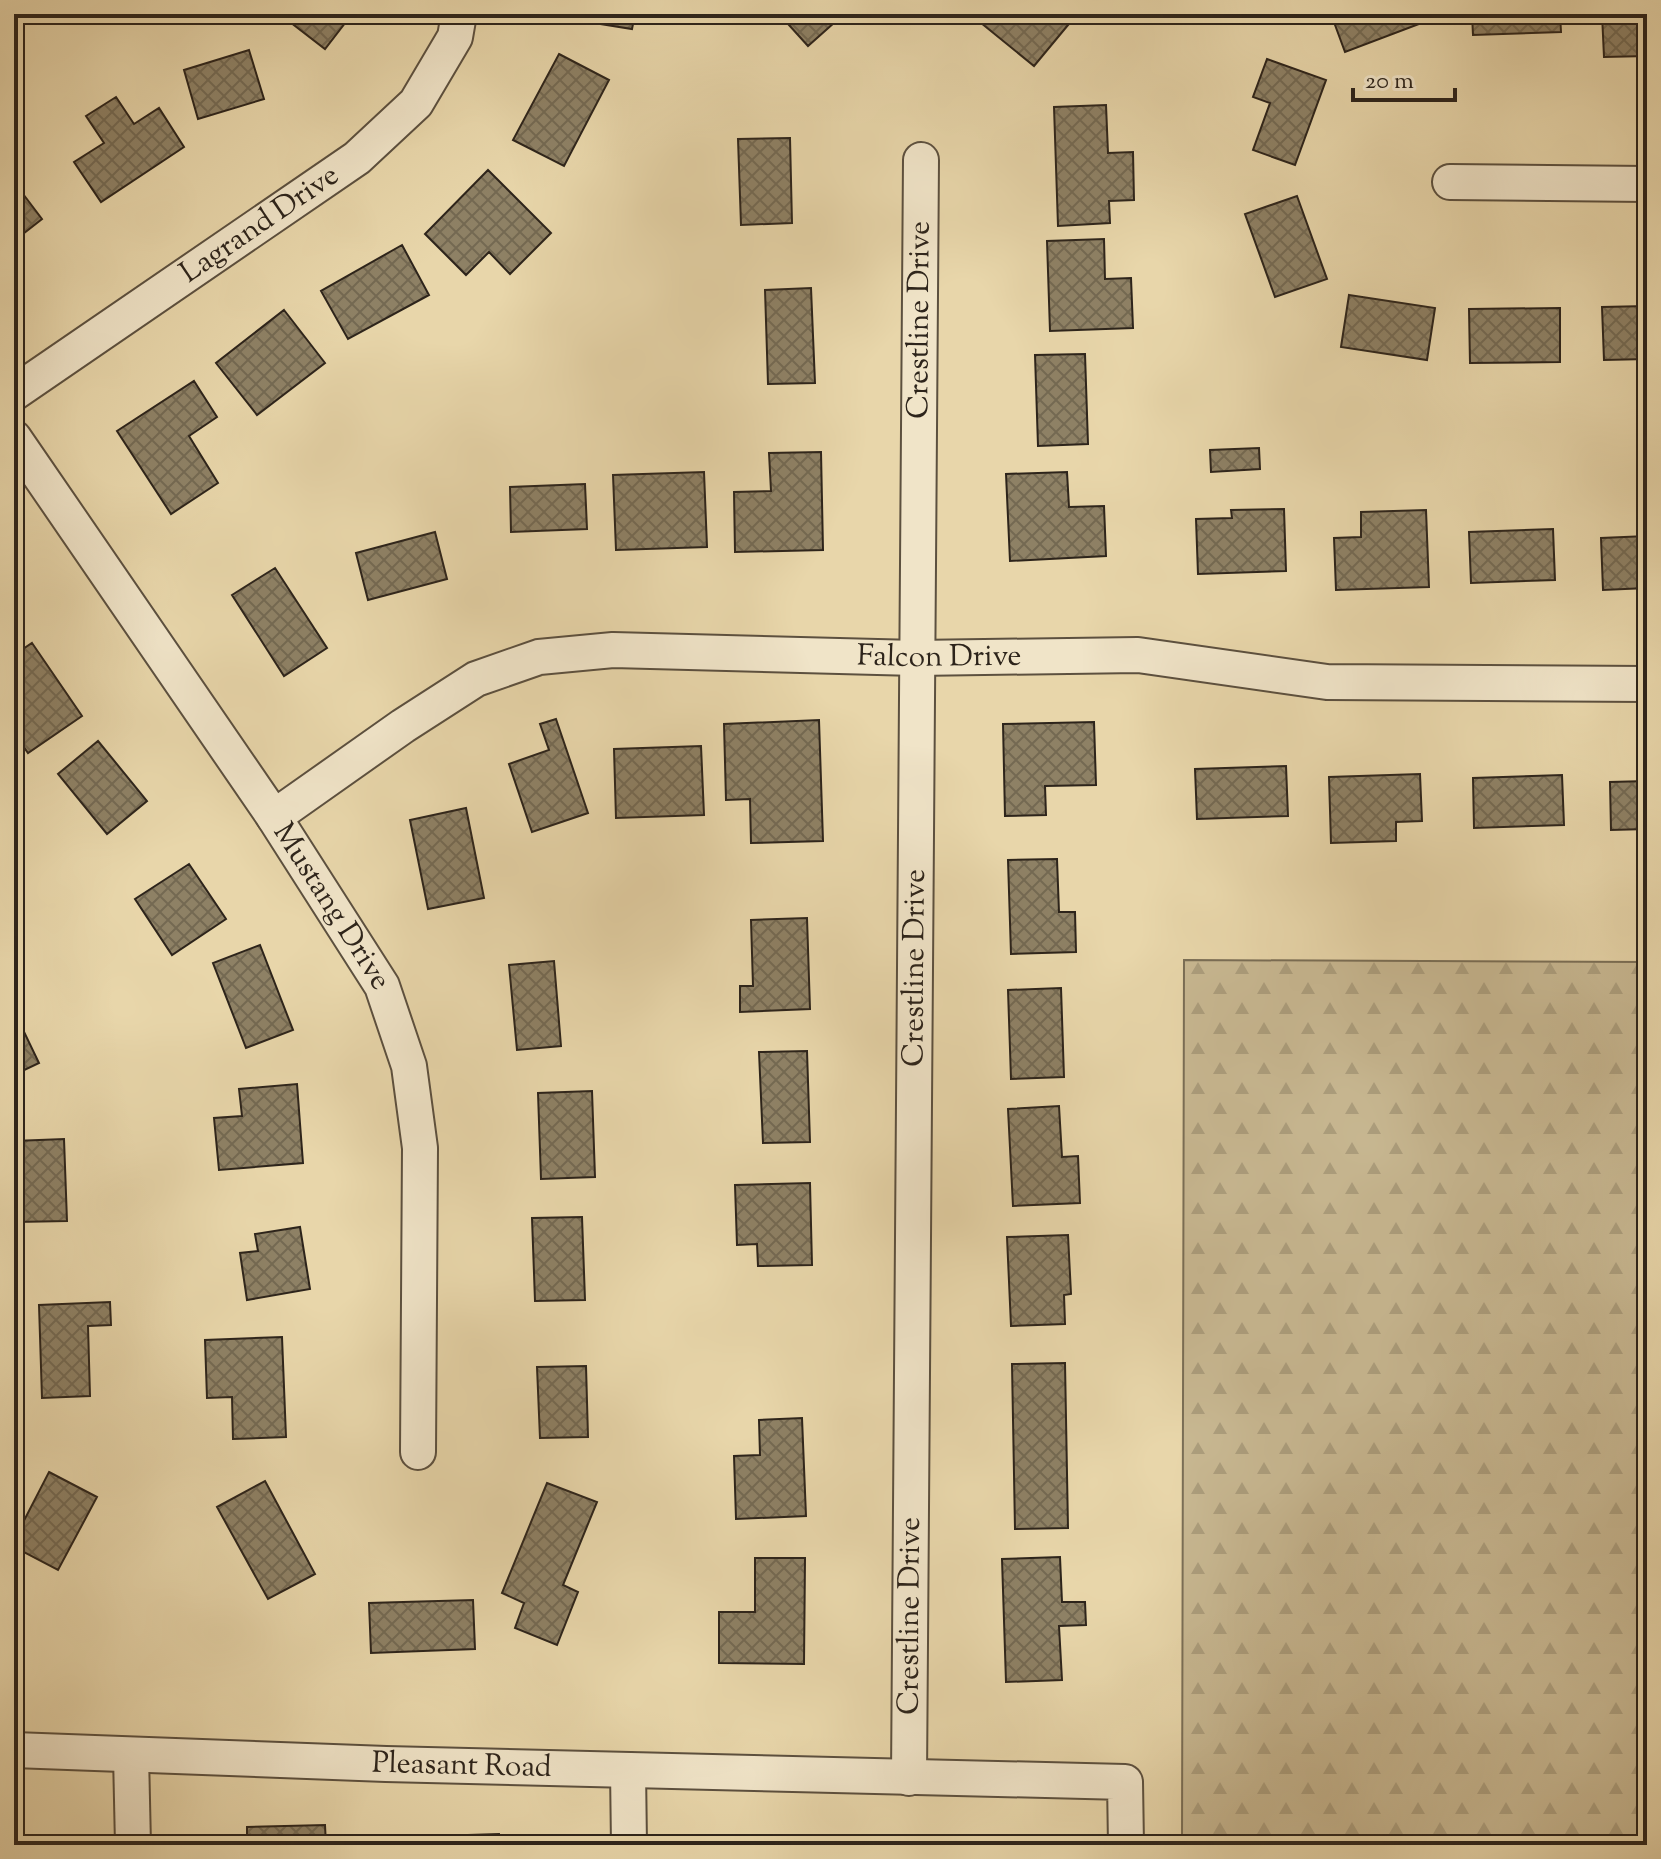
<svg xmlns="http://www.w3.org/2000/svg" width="1661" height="1859" font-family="'Sorts Mill Goudy',serif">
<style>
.forest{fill:url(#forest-firs);stroke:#7a6e56;stroke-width:2}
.building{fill:url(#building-cross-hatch);stroke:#2d241b;stroke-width:2}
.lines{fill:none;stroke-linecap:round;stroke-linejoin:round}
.minor-casing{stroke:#5c503f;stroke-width:38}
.minor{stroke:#f0e4c8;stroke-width:34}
.labels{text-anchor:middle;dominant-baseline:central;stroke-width:7;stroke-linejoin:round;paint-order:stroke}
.street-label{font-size:30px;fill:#2d241b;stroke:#f0e4c8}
</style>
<defs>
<pattern id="forest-firs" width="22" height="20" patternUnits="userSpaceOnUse" patternTransform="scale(2)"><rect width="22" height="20" fill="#c8b892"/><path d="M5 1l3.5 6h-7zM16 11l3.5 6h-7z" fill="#ac9e7d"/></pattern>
<pattern id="building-cross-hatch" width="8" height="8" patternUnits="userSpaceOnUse" patternTransform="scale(2)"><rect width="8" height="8" fill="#8e8165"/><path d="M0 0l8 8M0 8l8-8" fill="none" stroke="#746952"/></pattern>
</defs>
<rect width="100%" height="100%" fill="#e8d6aa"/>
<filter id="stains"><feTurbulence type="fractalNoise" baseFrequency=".0025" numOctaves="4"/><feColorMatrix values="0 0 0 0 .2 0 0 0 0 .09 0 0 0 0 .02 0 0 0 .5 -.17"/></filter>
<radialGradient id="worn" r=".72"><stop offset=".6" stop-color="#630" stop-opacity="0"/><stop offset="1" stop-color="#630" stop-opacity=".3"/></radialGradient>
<!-- forest -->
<path class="forest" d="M1184 960 1647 962V1845H1182Z"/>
<!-- building -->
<path class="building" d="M296 14H352L325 49 290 22Z
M582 14H635L632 29 581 21Z
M779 14H844L808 46Z
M970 14H1055L1068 25 1034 66Z
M1331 14H1440V16L1345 52Z
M1472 14H1560L1561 32 1473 35Z
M1602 14H1647V56L1604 57Z
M249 50 264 99 198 119 184 70Z
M559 54 609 80 564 166 513 140Z
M1267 59 1326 80 1295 165 1253 150 1270 103 1253 97Z
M116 97 134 124 159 108 184 147 101 202 74 162 104 143 86 116Z
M1106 105 1108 153 1133 152 1134 200 1109 201 1110 223 1058 226 1054 107Z
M790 138 792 223 741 225 738 139Z
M488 170 551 233 510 274 489 252 466 275 425 234Z
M14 182 42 219 14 241Z
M1297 196 1327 279 1275 297 1245 214Z
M1104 239 1105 279 1131 278 1133 328 1050 331 1047 241Z
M402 245 429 295 348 339 321 291Z
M811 288 815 383 768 384 765 290Z
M1349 295 1435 308 1427 360 1341 347Z
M1647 306V359L1604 360 1602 307Z
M1560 308V362L1470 363 1469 309Z
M284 310 325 363 257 415 216 363Z
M1085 354 1088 444 1038 446 1035 355Z
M194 381 217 417 189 436 218 483 171 514 117 431Z
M1259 448 1260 469 1211 472 1210 450Z
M821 452 823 550 735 552 734 492 771 491 769 453Z
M704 472 707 547 616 550 613 475Z
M1067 472 1069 507 1104 506 1106 556 1010 561 1006 474Z
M585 484 587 529 511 532 510 487Z
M1284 509 1286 571 1198 574 1196 519 1232 518 1231 510Z
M1426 510 1429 587 1336 590 1334 538 1361 537V512Z
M1553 529 1555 580 1471 583 1469 532Z
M435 532 447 579 368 600 356 553Z
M1647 536V588L1603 590 1601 538Z
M275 568 327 648 284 676 232 595Z
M32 643 82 716 28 753 14 733V655Z
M556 719 588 813 532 832 509 764 549 750 540 724Z
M819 720 823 841 751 843 750 799 726 800 724 724Z
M1094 722 1096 785 1045 786 1046 815 1005 816 1003 724Z
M98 741 147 801 107 834 58 774Z
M701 746 704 815 616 818 614 749Z
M1286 766 1288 816 1197 819 1195 769Z
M1420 774 1422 821 1396 822V841L1331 843 1329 777Z
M1562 775 1564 825 1474 828 1473 778Z
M1647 781V829L1611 830 1610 782Z
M466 808 484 898 428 909 410 820Z
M1057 859 1059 912H1075L1076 952 1011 954 1008 860Z
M189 864 226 919 172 955 135 899Z
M807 918 810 1009 740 1012V986H753L751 920Z
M260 945 293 1030 246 1048 213 963Z
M554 961 561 1046 517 1050 509 965Z
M1061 988 1064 1077 1011 1079 1008 990Z
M14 1011 39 1063 14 1075Z
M807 1051 810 1142 763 1143 759 1052Z
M297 1084 303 1163 219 1170 214 1118 242 1116 239 1089Z
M592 1091 595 1177 541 1179 538 1093Z
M1059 1106 1062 1157 1078 1156 1080 1203 1013 1206 1008 1109Z
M64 1139 67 1221 16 1222 14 1141Z
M810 1183 812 1265 758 1266 757 1244 737 1245 735 1185Z
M582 1217 585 1300 535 1301 532 1218Z
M300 1227 310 1289 247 1300 240 1253 258 1251 255 1234Z
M1068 1235 1071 1294 1064 1295 1065 1324 1011 1326 1007 1237Z
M110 1302 111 1325 88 1326 90 1396 42 1398 39 1305Z
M282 1337 286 1437 233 1439 232 1397 207 1398 205 1340Z
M1065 1363 1068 1528 1015 1529 1012 1364Z
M586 1366 588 1437 540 1438 537 1367Z
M802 1418 806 1516 736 1519 734 1456 760 1455 759 1420Z
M49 1472 97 1497 58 1570 14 1547V1540Z
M265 1481 315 1574 268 1599 217 1507Z
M547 1483 597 1502 563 1585 578 1592 557 1645 515 1628 524 1603 502 1593Z
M1060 1557 1062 1602H1085L1086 1625 1059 1626 1062 1680 1006 1682 1002 1559Z
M755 1558H805L804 1664 719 1663V1612H755Z
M473 1600 475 1649 371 1653 369 1603Z
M325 1825 326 1845H247V1827Z
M499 1834 500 1845H404V1837Z"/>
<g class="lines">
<defs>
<g id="minor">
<path d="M1450 182 1647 184"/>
<path id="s1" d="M14 393 357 158 416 103 455 37 459 14"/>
<path id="s2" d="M14 438 274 817 382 986 409 1066 420 1148 418 1452"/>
<path id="s3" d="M274 817 403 726 476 679 539 657 613 650 916 658 1138 655 1327 682 1647 684"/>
<path id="s4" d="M14 1750 386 1764 1125 1782 1126 1845"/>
<path d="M131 1755 133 1845"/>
<path d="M628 1770 629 1845"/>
<path id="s5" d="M909 1778 921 160"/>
</g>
</defs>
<!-- minor casing -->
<use href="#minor" class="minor-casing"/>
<!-- minor -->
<use href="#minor" class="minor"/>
</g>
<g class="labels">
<!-- street labels -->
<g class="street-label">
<text stroke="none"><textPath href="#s1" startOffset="298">Lagrand Drive</textPath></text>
<text stroke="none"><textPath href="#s5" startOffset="1458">Crestline Drive</textPath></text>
<text stroke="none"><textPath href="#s3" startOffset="712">Falcon Drive</textPath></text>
<text stroke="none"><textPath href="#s2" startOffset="566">Mustang Drive</textPath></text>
<text stroke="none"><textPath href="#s5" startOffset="810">Crestline Drive</textPath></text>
<text stroke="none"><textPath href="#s5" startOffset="162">Crestline Drive</textPath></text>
<text stroke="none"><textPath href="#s4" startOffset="448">Pleasant Road</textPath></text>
</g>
</g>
<!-- margin -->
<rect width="1661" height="1859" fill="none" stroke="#e8d6aa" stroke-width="48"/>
<rect x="16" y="16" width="1629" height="1827" fill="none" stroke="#2d241b" stroke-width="4"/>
<rect x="24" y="24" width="1613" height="1811" fill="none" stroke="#2d241b" stroke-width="2"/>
<!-- scale -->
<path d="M1353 88v12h102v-12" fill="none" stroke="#2d241b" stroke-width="4"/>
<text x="1365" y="88" font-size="24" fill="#2d241b" stroke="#f0e4c8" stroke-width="6" paint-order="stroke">20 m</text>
<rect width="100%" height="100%" filter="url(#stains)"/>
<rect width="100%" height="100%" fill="url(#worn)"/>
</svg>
